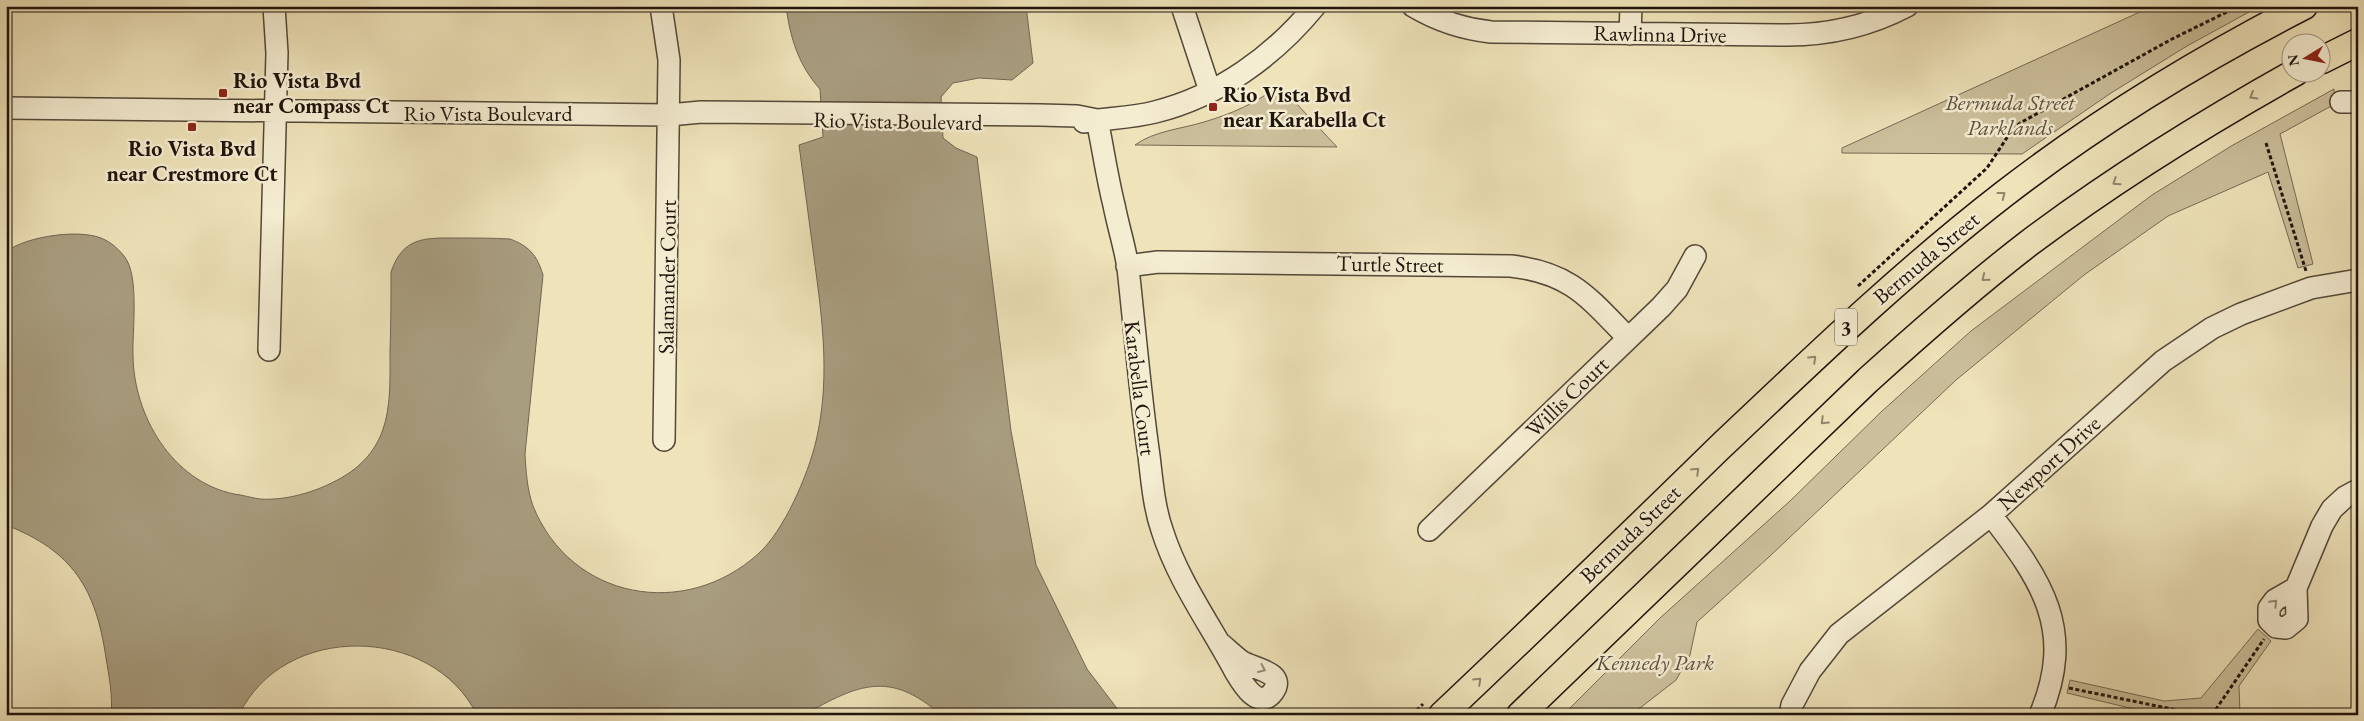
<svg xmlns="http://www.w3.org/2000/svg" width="2364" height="721" font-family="'EB Garamond',serif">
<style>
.green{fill:#ccc09c;stroke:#766a54}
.water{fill:#a89d7f;stroke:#716651}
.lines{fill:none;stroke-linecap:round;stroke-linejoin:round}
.minor-casing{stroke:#534838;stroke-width:24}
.major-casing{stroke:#1f140c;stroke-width:29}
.path{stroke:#1f140c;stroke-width:3;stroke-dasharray:4 2.5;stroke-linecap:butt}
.minor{stroke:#f5edd2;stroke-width:21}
.major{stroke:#efe3ba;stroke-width:26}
.oneway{stroke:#91866c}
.oneway2{stroke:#958b79}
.poi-dot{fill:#8f2418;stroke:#f5edd2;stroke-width:2}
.labels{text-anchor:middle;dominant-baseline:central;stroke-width:5;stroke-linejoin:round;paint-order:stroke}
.shield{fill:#f5edd2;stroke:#5f5547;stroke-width:1}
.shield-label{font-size:21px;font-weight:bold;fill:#1f140c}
.street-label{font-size:22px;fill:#1f140c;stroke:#f5edd2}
.poi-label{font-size:22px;font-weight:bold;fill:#1f140c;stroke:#f5edd2;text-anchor:start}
.park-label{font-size:22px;font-style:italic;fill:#5c503e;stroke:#f5edd2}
</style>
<rect width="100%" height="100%" fill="#efe3ba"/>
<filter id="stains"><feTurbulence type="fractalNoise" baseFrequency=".004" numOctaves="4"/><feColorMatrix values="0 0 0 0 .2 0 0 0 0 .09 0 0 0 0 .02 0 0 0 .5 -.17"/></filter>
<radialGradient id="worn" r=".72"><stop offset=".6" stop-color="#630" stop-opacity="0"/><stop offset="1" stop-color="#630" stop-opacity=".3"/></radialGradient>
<!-- green -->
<path class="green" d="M2153 6H2260L2187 46 2111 93 2022 154 1842 153V148Z
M1279 85 1337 147 1135 145C1154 131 1181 129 1204 122 1231 114 1257 103 1279 85Z
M2334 89 2335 104 2280 134 2313 264 2298 268 2268 172 2168 216 2084 275 1956 380 1769 557 1697 622 1690 655 1676 680 1631 715H1563L1660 618 1790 501 1881 412 1971 331 2152 195 2233 145Z
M2258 629 2271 641 2239 686 2240 715H2159L2067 693 2070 680 2164 701 2201 698Z"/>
<!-- water -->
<path class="water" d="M786 6H1026L1033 63 1012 80 979 78 953 83 941 97 943 138 956 148 977 157 1011 431 1036 565 1087 669 1122 715H941C890 670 858 684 804 715H477C432 624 283 622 239 715H111C113 696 109 676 106 658 96 589 73 551 6 525V252C25 236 86 227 107 241 113 244 120 251 124 256 140 275 132 331 133 356 134 416 172 481 234 494 243 495 252 498 260 499 289 501 322 490 346 475 393 445 390 400 390 351 391 324 391 298 391 272 403 236 426 238 458 238 475 238 492 238 510 239 529 246 537 255 543 275L525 454C526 471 527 489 533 506 571 600 685 620 758 554 784 531 808 475 816 441 830 382 823 324 815 265 810 225 804 185 799 145L823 137 820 89C799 66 790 38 786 6Z"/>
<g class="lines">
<defs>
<path id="minor" d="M661 6 669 60 664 440
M1182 6 1210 91
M1413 6C1438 21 1463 29 1491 32L1788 35C1831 35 1869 26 1907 6
M1630 34 1631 6
M2341 102H2358
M6 108 669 115 701 112 1040 115 1077 116 1097 120
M1097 120C1103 148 1107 177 1114 205 1118 226 1125 247 1128 268 1135 331 1140 394 1149 456 1152 481 1154 507 1162 530 1178 581 1210 624 1235 671 1241 681 1258 712 1273 692 1288 672 1250 668 1241 661 1234 656 1228 650 1221 644
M1084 122C1108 118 1132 118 1155 112 1219 96 1274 56 1315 6
M1127 266 1158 262 1511 266C1571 273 1588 297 1628 338
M269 350 277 53 274 6
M1991 515C2042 581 2076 630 2040 715
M1429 530 1661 307 1677 289 1695 256
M2296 588 2275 600 2269 608V620L2276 627 2286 628 2297 619 2296 588 2322 526 2332 509 2345 497 2358 490
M1790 715 1792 705 1810 671 1839 634 1991 515 2163 361 2212 328 2241 314 2311 288 2358 280"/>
<path id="major" d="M2322 60 2358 42
M1442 715C1535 627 1627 538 1718 449 1811 361 1902 273 2004 194 2097 122 2199 60 2304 6
M1520 715 1868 380C1920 333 1973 286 2029 243 2113 180 2203 124 2296 72"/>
</defs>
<!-- minor casing -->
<use href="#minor" class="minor-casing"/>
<!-- major casing -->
<use href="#major" class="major-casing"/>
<!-- path -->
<path class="path" d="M2266 143 2306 271
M1858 286 1987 168 2010 133 2020 123 2172 39 2239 6
M2069 688 2201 715
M1412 715 1423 704
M2212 715 2264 639"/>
<!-- minor -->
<use href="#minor" class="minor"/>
<!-- major -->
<use href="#major" class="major"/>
</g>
<!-- one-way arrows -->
<defs><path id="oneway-chevron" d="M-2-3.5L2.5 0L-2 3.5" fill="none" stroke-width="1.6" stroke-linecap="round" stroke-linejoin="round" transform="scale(1.25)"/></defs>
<g class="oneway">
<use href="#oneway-chevron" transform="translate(2253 96) rotate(150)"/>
<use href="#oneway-chevron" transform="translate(2116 182) rotate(146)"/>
<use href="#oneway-chevron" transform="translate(2002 195) rotate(-38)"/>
<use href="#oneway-chevron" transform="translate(1985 278) rotate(141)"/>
<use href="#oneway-chevron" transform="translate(1813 359) rotate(-44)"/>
<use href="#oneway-chevron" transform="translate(1824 421) rotate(136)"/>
<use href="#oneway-chevron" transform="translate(1696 471) rotate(-44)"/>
<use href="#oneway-chevron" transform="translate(1478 681) rotate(-44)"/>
</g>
<g class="oneway2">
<use href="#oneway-chevron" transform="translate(2274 603) rotate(-46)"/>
<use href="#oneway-chevron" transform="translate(1262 669) rotate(24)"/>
</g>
<!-- markers -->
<g class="poi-dot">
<rect x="218" y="88" width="10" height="10" rx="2.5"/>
<rect x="1208" y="102" width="10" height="10" rx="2.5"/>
<rect x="187" y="122" width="10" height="10" rx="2.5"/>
</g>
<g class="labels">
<!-- shield labels -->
<rect class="shield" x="1835" y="308.5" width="22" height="37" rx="4"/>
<g class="shield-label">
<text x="1846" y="327">3</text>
</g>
<!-- street labels -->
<g class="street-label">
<text transform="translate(1660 34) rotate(1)">Rawlinna Drive</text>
<text x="488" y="113">Rio Vista Boulevard</text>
<text transform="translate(898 121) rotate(1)">Rio Vista Boulevard</text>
<text transform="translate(1926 258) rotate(-40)">Bermuda Street</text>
<text transform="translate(1390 264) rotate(1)">Turtle Street</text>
<text transform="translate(667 277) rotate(-89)">Salamander Court</text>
<text transform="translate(1140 388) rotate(83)">Karabella Court</text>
<text transform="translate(1567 397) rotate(-44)">Willis Court</text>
<text transform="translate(2049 463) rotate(-42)">Newport Drive</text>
<text transform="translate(1630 534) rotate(-44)">Bermuda Street</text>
</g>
<!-- poi labels -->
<g class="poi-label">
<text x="233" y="80">Rio Vista Bvd<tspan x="233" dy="25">near Compass Ct</tspan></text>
<text x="1223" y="94">Rio Vista Bvd<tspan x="1223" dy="25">near Karabella Ct</tspan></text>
<text x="192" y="148" text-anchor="middle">Rio Vista Bvd<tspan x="192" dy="25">near Crestmore Ct</tspan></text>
</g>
<!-- park labels -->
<g class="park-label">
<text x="2010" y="102">Bermuda Street<tspan x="2010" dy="25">Parklands</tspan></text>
<text x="1655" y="662">Kennedy Park</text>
</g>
</g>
<!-- margin -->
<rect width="2364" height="721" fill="none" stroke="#efe3ba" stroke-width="25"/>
<rect x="8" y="8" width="2349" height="706" fill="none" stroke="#1f140c" stroke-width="2.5"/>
<rect x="12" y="12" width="2339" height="696" fill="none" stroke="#1f140c"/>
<!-- north arrow -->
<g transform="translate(2306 58) rotate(260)"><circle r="24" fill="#f5edd2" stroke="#9f9683"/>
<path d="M0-4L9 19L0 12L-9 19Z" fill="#8f2418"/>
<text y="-8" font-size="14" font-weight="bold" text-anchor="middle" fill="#1f140c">N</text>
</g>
<rect width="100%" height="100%" filter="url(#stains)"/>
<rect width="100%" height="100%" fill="url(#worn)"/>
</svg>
